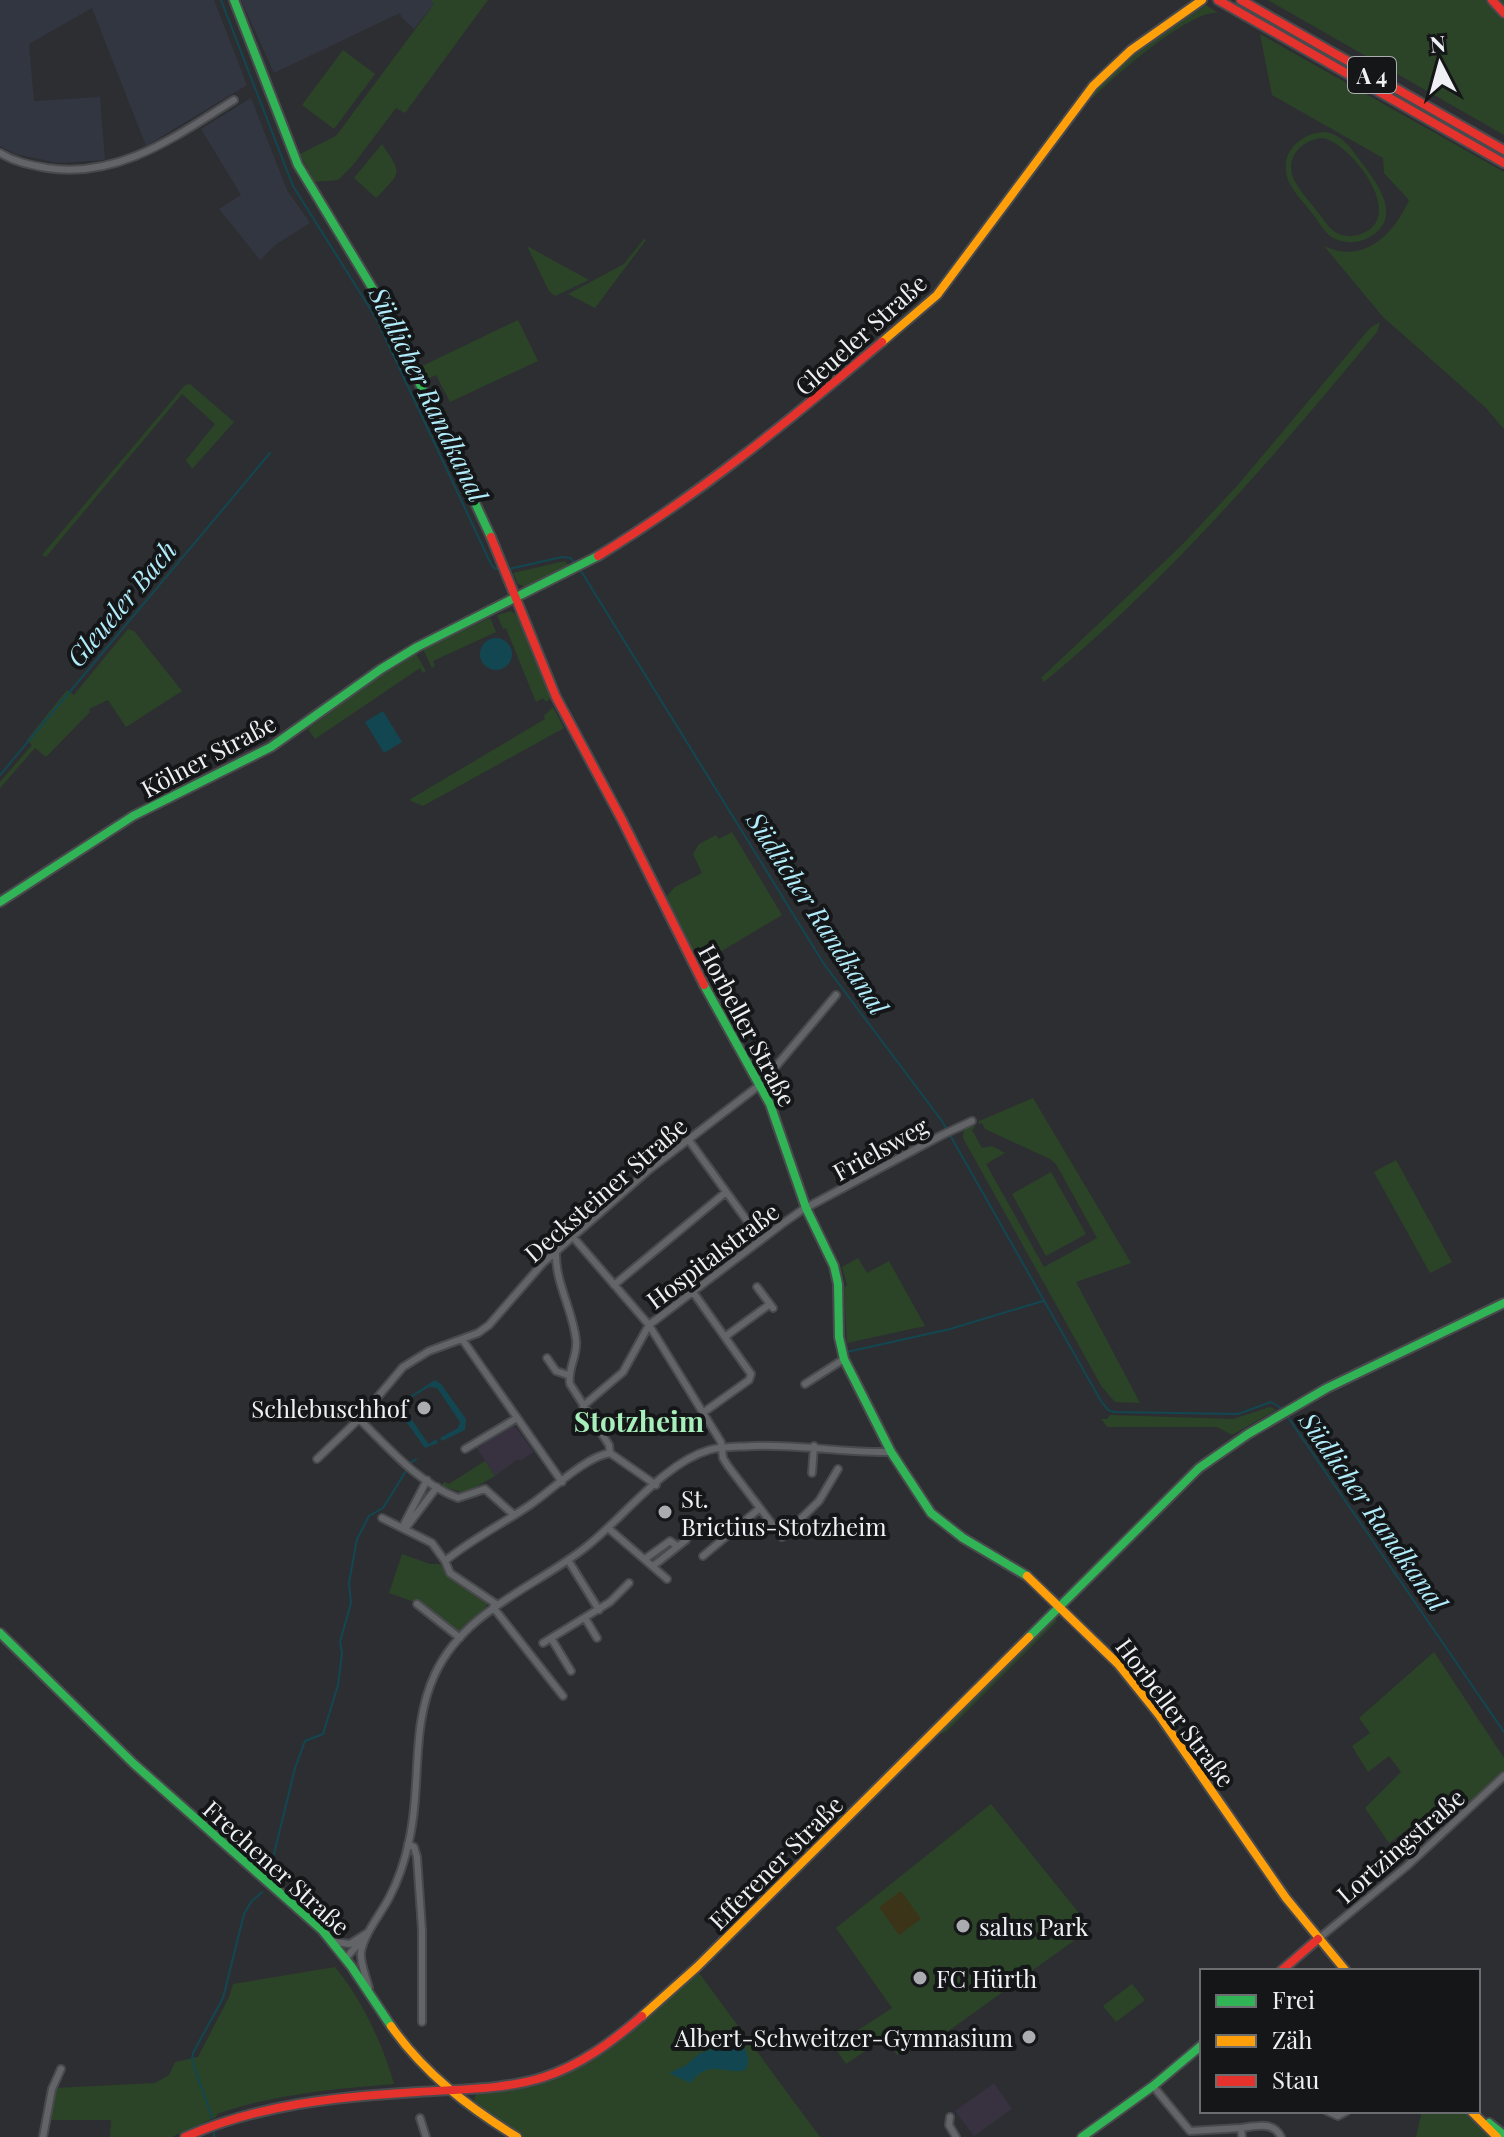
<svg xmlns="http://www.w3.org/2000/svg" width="1504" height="2137" font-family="'Playfair Display',serif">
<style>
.built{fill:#313641}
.education{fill:#373140}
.green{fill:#2b4427;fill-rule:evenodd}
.sand{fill:#3b3418}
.water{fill:#124751}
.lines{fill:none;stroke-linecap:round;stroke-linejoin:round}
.stream{stroke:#124751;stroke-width:2}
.street-casing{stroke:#494a4e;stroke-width:10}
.fast-casing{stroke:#494a4e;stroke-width:12}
.slow-casing{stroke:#494a4e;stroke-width:12}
.jam-casing{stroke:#494a4e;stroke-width:12}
.street{stroke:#636467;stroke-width:6}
.fast{stroke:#30b455;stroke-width:8}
.slow{stroke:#ff9f0a;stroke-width:8}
.jam{stroke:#e5322d;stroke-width:8}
.poi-dot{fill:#aaacb0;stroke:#141618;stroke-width:3}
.labels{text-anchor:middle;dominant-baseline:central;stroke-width:8;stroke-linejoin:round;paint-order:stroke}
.shield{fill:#141618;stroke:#adafb2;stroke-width:2}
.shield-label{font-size:22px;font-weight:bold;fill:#eef0f4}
.street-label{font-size:24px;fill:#eef0f4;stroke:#141618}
.poi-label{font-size:24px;fill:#eef0f4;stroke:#141618;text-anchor:start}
.water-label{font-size:26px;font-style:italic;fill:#b1ecfa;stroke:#141618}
.quarter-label{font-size:28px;font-weight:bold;fill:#a8efbb;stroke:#141618}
</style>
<rect width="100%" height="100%" fill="#2d2e32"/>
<!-- built -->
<path class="built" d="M0 0H214L247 85 146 146 92 8 29 44 34 101 100 97 105 160 58 163 15 154 0 146Z
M241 0H437L414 29 402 18 400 13 274 73Z
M251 98 287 190 310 223 275 245 260 260 219 209 241 195 201 129Z"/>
<!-- education -->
<path class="education" d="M513 1424 534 1452 520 1461 518 1459 495 1476 476 1447H479Z
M994 2083 1012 2109 974 2136 955 2111Z"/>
<!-- green -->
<path class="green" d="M431 0H488L405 113 396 108 353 165 338 180 314 182 300 154 336 136 434 4Z
M1268 0H1504V135Z
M1206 5 1218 13C1191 9 1113 77 1093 98L1091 96 1130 57Z
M1260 34 1504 172V429L1485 407 1383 317 1324 246C1364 265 1394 234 1409 200L1384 173 1383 158 1272 95Z
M343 50 375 74 334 129 302 105Z
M1325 132C1345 135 1353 152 1365 167 1381 189 1403 221 1366 239 1355 244 1340 243 1330 236 1323 230 1317 219 1311 212 1304 202 1294 193 1289 182 1277 155 1299 133 1325 132ZM1323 138C1349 142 1409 216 1361 234 1353 237 1345 237 1337 233 1328 228 1323 218 1316 210 1309 201 1300 191 1294 180 1284 159 1301 139 1323 138Z
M382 144C403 175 401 172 376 198L354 178Z
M644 239 646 240 595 308 568 294 624 264Z
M527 246 589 280 555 296 549 291Z
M518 320 538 361 450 402 436 375 423 381 418 368Z
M1380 322 1377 332C1274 457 1169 579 1044 682L1041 678 1181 546 1237 486 1370 328Z
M190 384 234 422 192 469 186 460 215 424 182 394 46 557 42 555 185 385Z
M565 561 571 568 528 588 518 584 513 573Z
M511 611 517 615 551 697 546 702 543 698 536 702 506 628 503 629 497 615Z
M490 618 496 632 433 661 435 666 432 668 423 649Z
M128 629 134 631 182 691 126 727 108 700 89 709 90 712 46 757 35 748 0 788V782L32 745 27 740 67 690 74 695Z
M416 654 426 671 423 673 420 668 315 739 308 729 381 675Z
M553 707 564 728 423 806 409 800 545 719 544 716Z
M732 832 782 915 698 965 665 898 675 887 702 873 693 854 699 844 716 835 719 839Z
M1033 1098 1131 1263 1076 1282 1140 1403 1115 1402 1102 1387 963 1138 964 1128 972 1124 975 1127 972 1130 982 1148 992 1146 1005 1153 986 1164 1044 1267 1097 1238 1056 1164 1050 1159 985 1129 982 1123 978 1124 979 1121Z
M1396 1160 1452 1262 1430 1273 1374 1172Z
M1051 1172 1086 1234 1046 1256 1012 1194Z
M858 1258 867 1273 889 1261 925 1326 847 1343 844 1287 847 1285 842 1267Z
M1270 1407 1276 1410 1232 1435 1217 1427H1107L1101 1419H1107L1110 1415 1233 1419Z
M485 1461 495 1476 465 1493 441 1486 444 1482 449 1484Z
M402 1554 430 1564H440L449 1576 486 1601 487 1606 459 1633 420 1604 389 1593Z
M1054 1618 1057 1621 947 1731 940 1734C945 1716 1035 1637 1054 1618Z
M1434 1652 1504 1758V1771L1444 1826 1431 1812 1389 1843 1365 1808 1401 1772 1389 1756 1368 1772 1352 1746 1370 1733 1359 1718Z
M991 1804 1087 1923 1086 1932 922 2050 915 2042 907 2048 906 2053 904 2050 897 2055 891 2046 898 2041 895 2031 879 2038 880 2041 846 2064 834 2046 892 2008 836 1928Z
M335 1967C362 2000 382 2042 394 2084 334 2089 274 2094 217 2114L216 2117 172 2137H110L111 2120H48L54 2088 155 2083 169 2075 175 2062 198 2057 229 1997 233 1984Z
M699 1973 820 2137H523L476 2107 474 2098 477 2093C497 2088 518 2089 538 2083 601 2063 650 2015 699 1973Z
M1132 1984 1145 2000 1116 2022 1103 2006Z
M1422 2111H1465L1489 2137H1416Z"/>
<!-- sand -->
<path class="sand" d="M901 1891 921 1919 899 1935 879 1907Z"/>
<!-- water -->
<path class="water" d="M480 654a16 16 0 1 1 32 0a16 16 0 1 1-32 0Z
M383 711 402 742 384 753 365 722Z
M435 1380 441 1384 466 1419 465 1430 442 1441 440 1438 458 1428 460 1422 437 1388 429 1387 404 1402 403 1407 427 1442 429 1444 436 1439 438 1443 425 1448 395 1406Z
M728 2036H735C744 2045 753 2058 745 2070 731 2074 713 2063 699 2074 696 2076 693 2080 690 2083L669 2073 685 2066 699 2054 715 2048Z"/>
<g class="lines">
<!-- stream -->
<path class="stream" d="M221 0 293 186 376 318 491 564 494 568 502 570
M509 569 562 557 570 558 578 565
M581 571 824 964 942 1121 1101 1401 1108 1410 1115 1412 1238 1414 1271 1402 1281 1408
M0 775 270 453
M847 1352 950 1329 1043 1301
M1285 1413 1504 1732
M409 1464 416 1459
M272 1862 295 1768 305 1741 323 1734 338 1685 342 1653 340 1642 351 1603 349 1583 357 1539 369 1516 383 1508 406 1471
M212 2118 192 2060 193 2053 223 1998 244 1914 251 1902 262 1892
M214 2132V2137"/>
<defs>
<path id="street" d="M0 153C15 162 30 165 47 168 119 179 176 136 234 100
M688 1139 761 1240
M573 1237 649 1325 721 1442 723 1458 728 1466 782 1537 819 1501 838 1469
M556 1252C555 1283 573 1310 576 1340 578 1356 567 1369 570 1384L609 1445 610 1453
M614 1285 726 1192
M757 1287 773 1308
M693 1292 751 1374 749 1380 704 1412
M726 1336 770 1304
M462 1339 562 1482
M547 1358 556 1371 568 1375
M805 1384 844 1359
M583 1406 623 1372 649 1325 782 1224 802 1210 942 1135 972 1121
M359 1419C389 1448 418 1483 458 1498L485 1489 514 1515
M465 1449 517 1418
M610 1453 656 1485
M317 1459 359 1419 403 1367 429 1351 478 1333 489 1325 543 1263 650 1169 761 1084 836 995
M812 1473 814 1446
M382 1518 432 1543 445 1561
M402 1528 427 1480
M608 1528 667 1579
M405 1529 437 1487
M703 1556 760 1508
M645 1559 670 1541 677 1546
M568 1560 599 1610
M653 1566 686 1540
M417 1604 460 1638
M496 1604 450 1573 445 1561C472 1539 502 1524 530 1505 552 1490 585 1457 610 1453
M493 1607 563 1696
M585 1618 597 1638
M551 1638 571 1671
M543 1643 610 1602 629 1583
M408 1844 414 1847 417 1857 422 1930V2022
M1318 1939 1407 1866 1504 1776
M334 1942 350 1944 367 1933
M346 1958 362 1940
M369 1988C366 1976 360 1964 361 1952 364 1934 380 1915 389 1898 398 1881 405 1860 409 1841 422 1786 410 1727 435 1674 465 1610 534 1588 586 1547 623 1518 664 1463 709 1450 723 1446 738 1447 752 1446 798 1444 844 1453 891 1452
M1153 2086 1190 2131 1241 2128
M1327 2111 1338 2116 1347 2111
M950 2117 949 2125 956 2137
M420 2118 426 2137
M43 2137 52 2089 61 2069
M1242 2137 1241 2128C1256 2126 1274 2121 1281 2137"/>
<path id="fast" d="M234 0 298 165 385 309 491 537
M0 902 133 816 271 747 381 669 417 647 598 556
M704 985 770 1104 806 1208 834 1266 838 1284 839 1337 844 1359 891 1452 931 1513 963 1538 1027 1576
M0 1633 134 1764 322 1930 351 1966 391 2026
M1029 1637 1199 1468 1248 1434 1327 1388 1504 1303
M1489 2123 1504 2135
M1082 2137 1153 2086 1202 2045"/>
<path id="slow" d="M882 342 937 295 1093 86 1131 50 1202 0
M1027 1576 1118 1664 1159 1715 1286 1898 1346 1971
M642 2016 697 1967 1029 1637
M391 2026C424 2073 468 2107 517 2137
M1471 2111 1497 2137"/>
<path id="jam" d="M1218 0 1504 163
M1241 0 1504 150
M1492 0 1504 13
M491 537 556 697 622 820 704 985
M598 556C700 494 791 419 882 342
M1281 1971 1318 1939
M185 2137C260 2104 336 2097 417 2092 459 2089 504 2090 544 2077 581 2065 613 2041 642 2016"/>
</defs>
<!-- street casing -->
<use href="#street" class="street-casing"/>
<!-- fast casing -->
<use href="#fast" class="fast-casing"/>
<!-- slow casing -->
<use href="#slow" class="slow-casing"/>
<!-- jam casing -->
<use href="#jam" class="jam-casing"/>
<!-- street -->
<use href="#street" class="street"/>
<!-- fast -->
<use href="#fast" class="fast"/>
<!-- slow -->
<use href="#slow" class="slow"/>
<!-- jam -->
<use href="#jam" class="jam"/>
</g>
<!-- markers -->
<g class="poi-dot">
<circle cx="424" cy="1408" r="8"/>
<circle cx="665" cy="1512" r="8"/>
<circle cx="963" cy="1926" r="8"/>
<circle cx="920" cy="1978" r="8"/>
<circle cx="1029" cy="2037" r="8"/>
</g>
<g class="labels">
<!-- shield labels -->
<rect class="shield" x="1348" y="57" width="48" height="36" rx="6"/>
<g class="shield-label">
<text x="1372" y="75">A 4</text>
</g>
<!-- street labels -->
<g class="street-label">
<text transform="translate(860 334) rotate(-42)">Gleueler Straße</text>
<text transform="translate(208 755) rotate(-28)">Kölner Straße</text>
<text transform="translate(748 1025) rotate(62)">Horbeller Straße</text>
<text transform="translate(880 1148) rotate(-29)">Frielsweg</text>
<text transform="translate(605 1189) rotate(-41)">Decksteiner Straße</text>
<text transform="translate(712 1255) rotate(-37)">Hospitalstraße</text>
<text transform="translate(1176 1712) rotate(53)">Horbeller Straße</text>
<text transform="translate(1400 1845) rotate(-41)">Lortzingstraße</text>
<text transform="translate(775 1862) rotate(-45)">Efferener Straße</text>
<text transform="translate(277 1867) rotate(42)">Frechener Straße</text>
</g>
<!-- poi labels -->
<g class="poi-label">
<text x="408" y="1408" text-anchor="end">Schlebuschhof</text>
<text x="681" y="1498">St.<tspan x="681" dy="28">Brictius-Stotzheim</tspan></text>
<text x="979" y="1926">salus Park</text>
<text x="936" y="1978">FC Hürth</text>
<text x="1013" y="2037" text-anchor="end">Albert-Schweitzer-Gymnasium</text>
</g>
<!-- water labels -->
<g class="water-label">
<text transform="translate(429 394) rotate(64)">Südlicher Randkanal</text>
<text transform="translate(121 603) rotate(-50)">Gleueler Bach</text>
<text transform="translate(818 913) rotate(57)">Südlicher Randkanal</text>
<text transform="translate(1374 1511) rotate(55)">Südlicher Randkanal</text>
</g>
<!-- quarter labels -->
<g class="quarter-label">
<text x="639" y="1420">Stotzheim</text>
</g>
</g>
<!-- legend -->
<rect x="1200" y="1969" width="280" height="144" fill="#141618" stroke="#6b6d70" stroke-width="2"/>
<rect x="1216" y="1995" width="40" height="12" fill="#30b455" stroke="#6b6d70" stroke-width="2"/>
<text x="1272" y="2009" font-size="24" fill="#eef0f4">Frei</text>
<rect x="1216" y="2035" width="40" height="12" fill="#ff9f0a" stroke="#6b6d70" stroke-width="2"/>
<text x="1272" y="2049" font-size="24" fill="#eef0f4">Zäh</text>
<rect x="1216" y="2075" width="40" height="12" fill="#e5322d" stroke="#6b6d70" stroke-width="2"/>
<text x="1272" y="2089" font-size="24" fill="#eef0f4">Stau</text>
<!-- north arrow -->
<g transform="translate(1440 64) rotate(354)" stroke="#141618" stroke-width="6" paint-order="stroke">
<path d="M0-6L14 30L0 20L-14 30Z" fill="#eef0f4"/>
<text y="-12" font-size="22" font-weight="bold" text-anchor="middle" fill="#eef0f4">N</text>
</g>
</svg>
